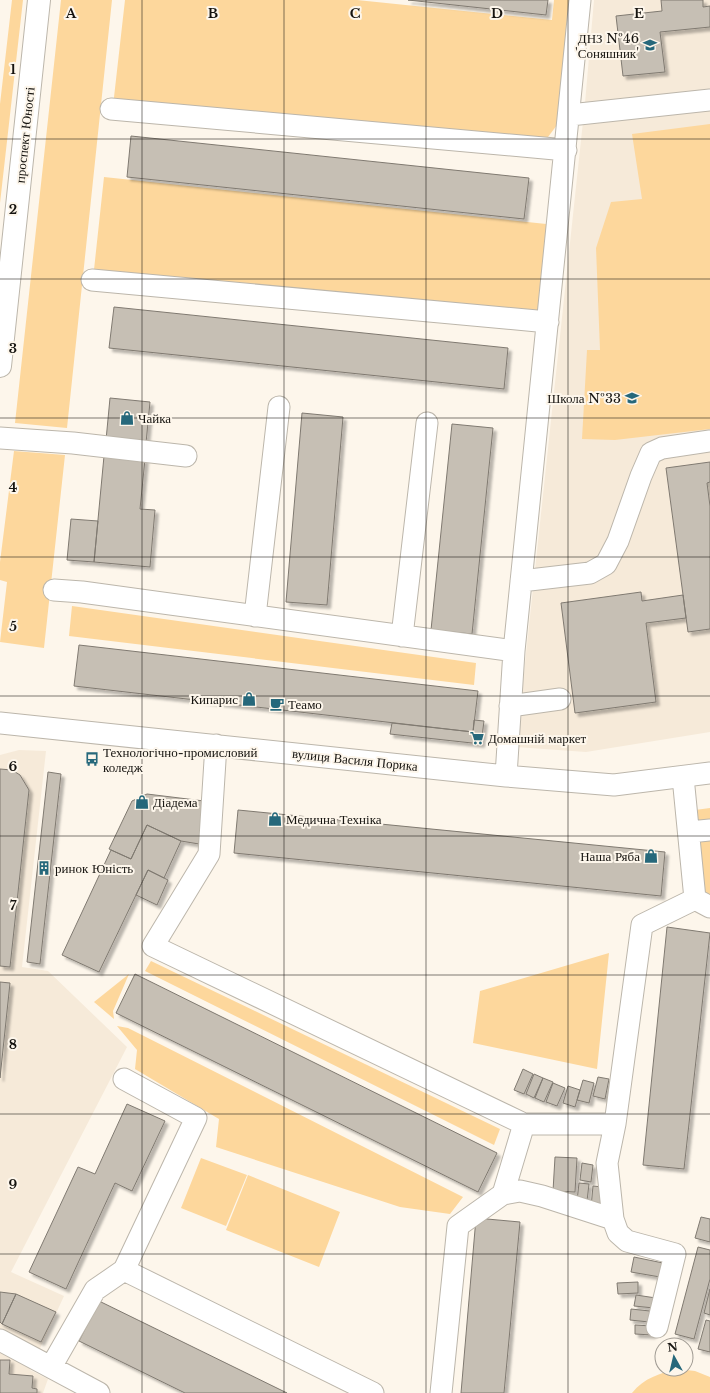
<svg xmlns="http://www.w3.org/2000/svg" width="710" height="1393" font-family="'Libre Baskerville',serif">
<style>
.built{fill:#f6ead9}
.green{fill:#fdd79c}
.building{fill:#c6bfb4;stroke:#807a71;filter:url(#shadow)}
.lines{fill:none;stroke-linecap:round;stroke-linejoin:round}
.minor-casing{stroke:#bcb6ab;stroke-width:23}
.major-casing{stroke:#bcb6ab;stroke-width:24}
.minor{stroke:#fff;stroke-width:21}
.major{stroke:#fff;stroke-width:22}
.grid{fill:none;stroke:#15130f;stroke-width:1;stroke-opacity:0.55}
.labels{text-anchor:middle;dominant-baseline:central;stroke-width:4;stroke-linejoin:round;paint-order:stroke}
.poi-label{font-size:13px;fill:#15130f;stroke:#fdf6eb;text-anchor:start}
.street-label{font-size:13px;fill:#15130f;stroke:#fdf6eb}
.grid-label{font-size:13px;text-anchor:middle;font-weight:bold;fill:#15130f;stroke:#fdf6eb;stroke-width:4;stroke-linejoin:round;paint-order:stroke}
</style>
<defs>
<filter id="shadow"><feDropShadow dx="3.5" dy="3.5" stdDeviation="1" flood-color="#0004"/></filter>
</defs>
<rect width="100%" height="100%" fill="#fdf6eb"/>
<!-- built -->
<path class="built" d="M594 0H710V732L586 752 516 747 585 103Z
M19 750 46 751 22 967 48 971 127 1047 11 1272 64 1296 30 1370 48 1379 43 1393H0V755Z"/>
<!-- green -->
<path class="green" d="M12 0H23L0 203V104Z
M61 0H112L67 428 15 423Z
M125 0H357L552 20 554 0H575L563 117 548 137 531 140 113 106Z
M710 124V429L615 440 582 439 587 350H600L596 248 611 202 642 199 632 134Z
M104 177 556 225 547 320 93 279Z
M14 451 65 455 44 648 0 642 7 582 0 580V562Z
M72 606 476 663 474 685 69 636Z
M710 808V900L701 894 695 810Z
M609 953 597 1069 473 1043 480 991Z
M151 961 500 1129 494 1145 145 971Z
M129 974 113 1011 114 1019 94 1002Z
M117 1026 128 1028 463 1197 450 1214 400 1207 216 1147 219 1119 135 1069 137 1050Z
M201 1158 247 1175 226 1226 181 1208Z
M248 1175 340 1212 319 1267 226 1230Z
M678 1369 695 1371 710 1377V1393H632C644 1378 660 1373 678 1369Z"/>
<!-- building -->
<path class="building" d="M408 0H548L546 15Z
M661 0H703V7L710 6V27L660 32 665 72 623 76 616 16 662 11Z
M131 136 529 178 524 219 127 177Z
M114 307 508 348 504 389 109 348Z
M110 398 150 402 146 443 106 440Z
M302 413 343 417 327 605 286 602Z
M452 424 493 428 472 634 431 630Z
M104 456 145 459 140 509 155 510 150 567 94 562Z
M710 462V482L707 483 710 506V629L688 632 666 468Z
M71 519 98 521 94 562 67 560Z
M641 592 642 601 683 595 686 618 646 623 656 702 575 713 561 603Z
M79 645 478 691 473 732 74 686Z
M474 720 484 721 481 744 390 734 392 723 473 732Z
M0 769 12 770 20 775 29 790 10 967 0 966Z
M48 772 61 774 40 964 27 962Z
M147 794 204 801 199 844 181 841 147 825 131 859 109 849 132 801Z
M238 810 665 852 661 896 234 853Z
M147 825 181 841 164 878 148 870 99 972 62 955 111 850 131 859Z
M148 870 168 880 157 905 136 895Z
M667 927 710 933 684 1169 643 1165Z
M135 974 497 1153 478 1192 116 1013Z
M0 982 10 983 0 1078Z
M523 1069 533 1074 524 1094 514 1090Z
M534 1074 543 1078 534 1098 526 1094Z
M598 1077 609 1079 605 1099 593 1096Z
M543 1078 553 1082 544 1102 535 1098Z
M583 1080 594 1083 589 1103 577 1100Z
M553 1083 565 1088 557 1106 546 1102Z
M568 1086 580 1090 575 1107 563 1103Z
M127 1104 165 1121 132 1191 115 1183 66 1289 29 1272 78 1167 95 1174Z
M555 1157 577 1158 575 1192 553 1191Z
M582 1163 593 1165 591 1182 580 1180Z
M579 1183 589 1184 587 1201H577Z
M593 1186 603 1187 601 1208 591 1207Z
M701 1217 710 1219V1242L695 1238Z
M476 1218 520 1222 504 1393H461Z
M698 1247 710 1250V1279L694 1339 675 1334Z
M634 1257 663 1263 660 1277 631 1272Z
M638 1282V1293L618 1294 617 1283Z
M710 1289V1315L704 1313Z
M0 1292 16 1294 2 1324 0 1322Z
M16 1294 56 1312 41 1342 2 1324Z
M636 1295 656 1298 654 1308 634 1306Z
M99 1301 287 1393H185L79 1341Z
M631 1309 650 1311 649 1322 630 1320Z
M706 1320 710 1321V1352L698 1349Z
M635 1325 652 1326V1335L635 1334Z
M0 1360H10L9 1374 33 1376 32 1388 37 1389V1393H0Z"/>
<g class="lines">
<defs>
<path id="minor" d="M111 109 566 150
M570 115 710 100
M92 280 548 322
M0 438 73 443 186 456
M521 581 590 573 606 564 618 541 641 476 651 453 662 448 710 441
M54 590 82 592 514 651
M255 616 279 407
M402 636 427 423
M510 706 560 699
M0 723 506 776 614 785 710 773
M216 745 209 854 153 946 524 1124H615L642 925 695 899 710 907
M506 776 514 651 580 0
M683 777 695 899
M690 832 710 830
M124 1079 196 1118 124 1270
M615 1124 607 1163 613 1219 618 1233 627 1241 675 1254 657 1327
M503 1194 520 1191 542 1196 613 1219
M0 1340 99 1393
M51 1367 95 1290 124 1270 373 1393
M441 1393 458 1226 503 1194 524 1124"/>
<path id="major" d="M0 366 39 0"/>
</defs>
<!-- minor casing -->
<use href="#minor" class="minor-casing"/>
<!-- major casing -->
<use href="#major" class="major-casing"/>
<!-- minor -->
<use href="#minor" class="minor"/>
<!-- major -->
<use href="#major" class="major"/>
</g>
<!-- grid -->
<path class="grid" d="M142 0V1393M284 0V1393M426 0V1393M568 0V1393M0 139H710M0 279H710M0 418H710M0 557H710M0 696H710M0 836H710M0 975H710M0 1114H710M0 1254H710"/>
<!-- icons -->
<defs>
<symbol id="school-bare" viewBox="-9 -9 18 18"><path d="M0-5L7-2L0 1L-7-2ZM-4 1L0 2.5L4 1V4Q0 6-4 4Z" fill="#26687b" stroke="#fdf6eb" stroke-width="2.5" paint-order="stroke"/></symbol>
<symbol id="shop-bare" viewBox="-9 -9 18 18"><path d="M-5-2.5h2.3a2.7 3.5 0 0 1 5.4 0H5L5.5 6h-11ZM-1.5-2.5h3a1.5 2.3 0 0 0-3 0Z" fill="#26687b" stroke="#fdf6eb" stroke-width="2.5" paint-order="stroke"/></symbol>
<symbol id="cafe-bare" viewBox="-9 -9 18 18"><path d="M-5.5-4.5H6V0H3Q3 3.5 0 3.5H-2.5Q-5.5 3.5-5.5 0ZM3-3.2v2h1.7v-2ZM-6 4.5H4V6H-6Z" fill="#26687b" stroke="#fdf6eb" stroke-width="2.5" paint-order="stroke"/></symbol>
<symbol id="supermarket-bare" viewBox="-9 -9 18 18"><path d="M-6-5.5h2.5l.6 2H6L4.5 2H-2.5L-4.4-4H-6ZM-1.5 3.2a1.3 1.3 0 1 0 .1 0ZM3 3.2a1.3 1.3 0 1 0 .1 0Z" fill="#26687b" stroke="#fdf6eb" stroke-width="2.5" paint-order="stroke"/></symbol>
<symbol id="bus-bare" viewBox="-9 -9 18 18"><path d="M-5-6H5V4H4V6H2V4H-2V6H-4V4H-5ZM-3.5-4V0h7V-4ZM-3.5 1.2v1.5H-2V1.2ZM2 1.2v1.5H3.5V1.2Z" fill="#26687b" stroke="#fdf6eb" stroke-width="2.5" paint-order="stroke"/></symbol>
<symbol id="building-bare" viewBox="-9 -9 18 18"><path d="M-4-6H4V6H1V3H-1V6H-4ZM-2.5-4.3h1.7v1.8h-1.7ZM.8-4.3h1.7v1.8H.8ZM-2.5-1h1.7V.8h-1.7ZM.8-1h1.7V.8H.8Z" fill="#26687b" stroke="#fdf6eb" stroke-width="2.5" paint-order="stroke"/></symbol>
</defs>
<g fill-rule="evenodd">
<use href="#school-bare" x="640" y="35" width="20" height="20"/>
<use href="#school-bare" x="622" y="388" width="20" height="20"/>
<use href="#shop-bare" x="117" y="408" width="20" height="20"/>
<use href="#shop-bare" x="239" y="689" width="20" height="20"/>
<use href="#cafe-bare" x="267" y="694" width="20" height="20"/>
<use href="#supermarket-bare" x="467" y="728" width="20" height="20"/>
<use href="#bus-bare" x="82" y="749" width="20" height="20"/>
<use href="#shop-bare" x="132" y="792" width="20" height="20"/>
<use href="#shop-bare" x="265" y="809" width="20" height="20"/>
<use href="#shop-bare" x="641" y="846" width="20" height="20"/>
<use href="#building-bare" x="34" y="858" width="20" height="20"/>
</g>
<g class="labels">
<!-- poi labels -->
<g class="poi-label">
<text x="639" y="38" text-anchor="end">ДНЗ №46<tspan x="639" dy="15">'Соняшник'</tspan></text>
<text x="621" y="398" text-anchor="end">Школа №33</text>
<text x="138" y="418">Чайка</text>
<text x="238" y="699" text-anchor="end">Кипарис</text>
<text x="288" y="704">Теамо</text>
<text x="488" y="738">Домашній маркет</text>
<text x="103" y="752">Технологічно-промисловий<tspan x="103" dy="15">коледж</tspan></text>
<text x="153" y="802">Діадема</text>
<text x="286" y="819">Медична Техніка</text>
<text x="640" y="856" text-anchor="end">Наша Ряба</text>
<text x="55" y="868">ринок Юність</text>
</g>
<!-- street labels -->
<g class="street-label">
<text transform="translate(25 135) rotate(-84)">проспект Юності</text>
<text transform="translate(355 760) rotate(6)">вулиця Василя Порика</text>
</g>
</g>
<g class="grid-label">
<text x="71" y="18">A</text>
<text x="213" y="18">B</text>
<text x="355" y="18">C</text>
<text x="497" y="18">D</text>
<text x="639" y="18">E</text>
<text x="13" y="74">1</text>
<text x="13" y="214">2</text>
<text x="13" y="353">3</text>
<text x="13" y="492">4</text>
<text x="13" y="631">5</text>
<text x="13" y="771">6</text>
<text x="13" y="910">7</text>
<text x="13" y="1049">8</text>
<text x="13" y="1189">9</text>
</g>
<!-- north arrow -->
<g transform="translate(674 1357) rotate(352)"><circle r="19" fill="#fdf6eb" stroke="#a09b93"/>
<path d="M0-3L7 15L0 10L-7 15Z" fill="#26687b"/>
<text y="-6" font-size="11" font-weight="bold" text-anchor="middle" fill="#15130f">N</text>
</g>
</svg>
